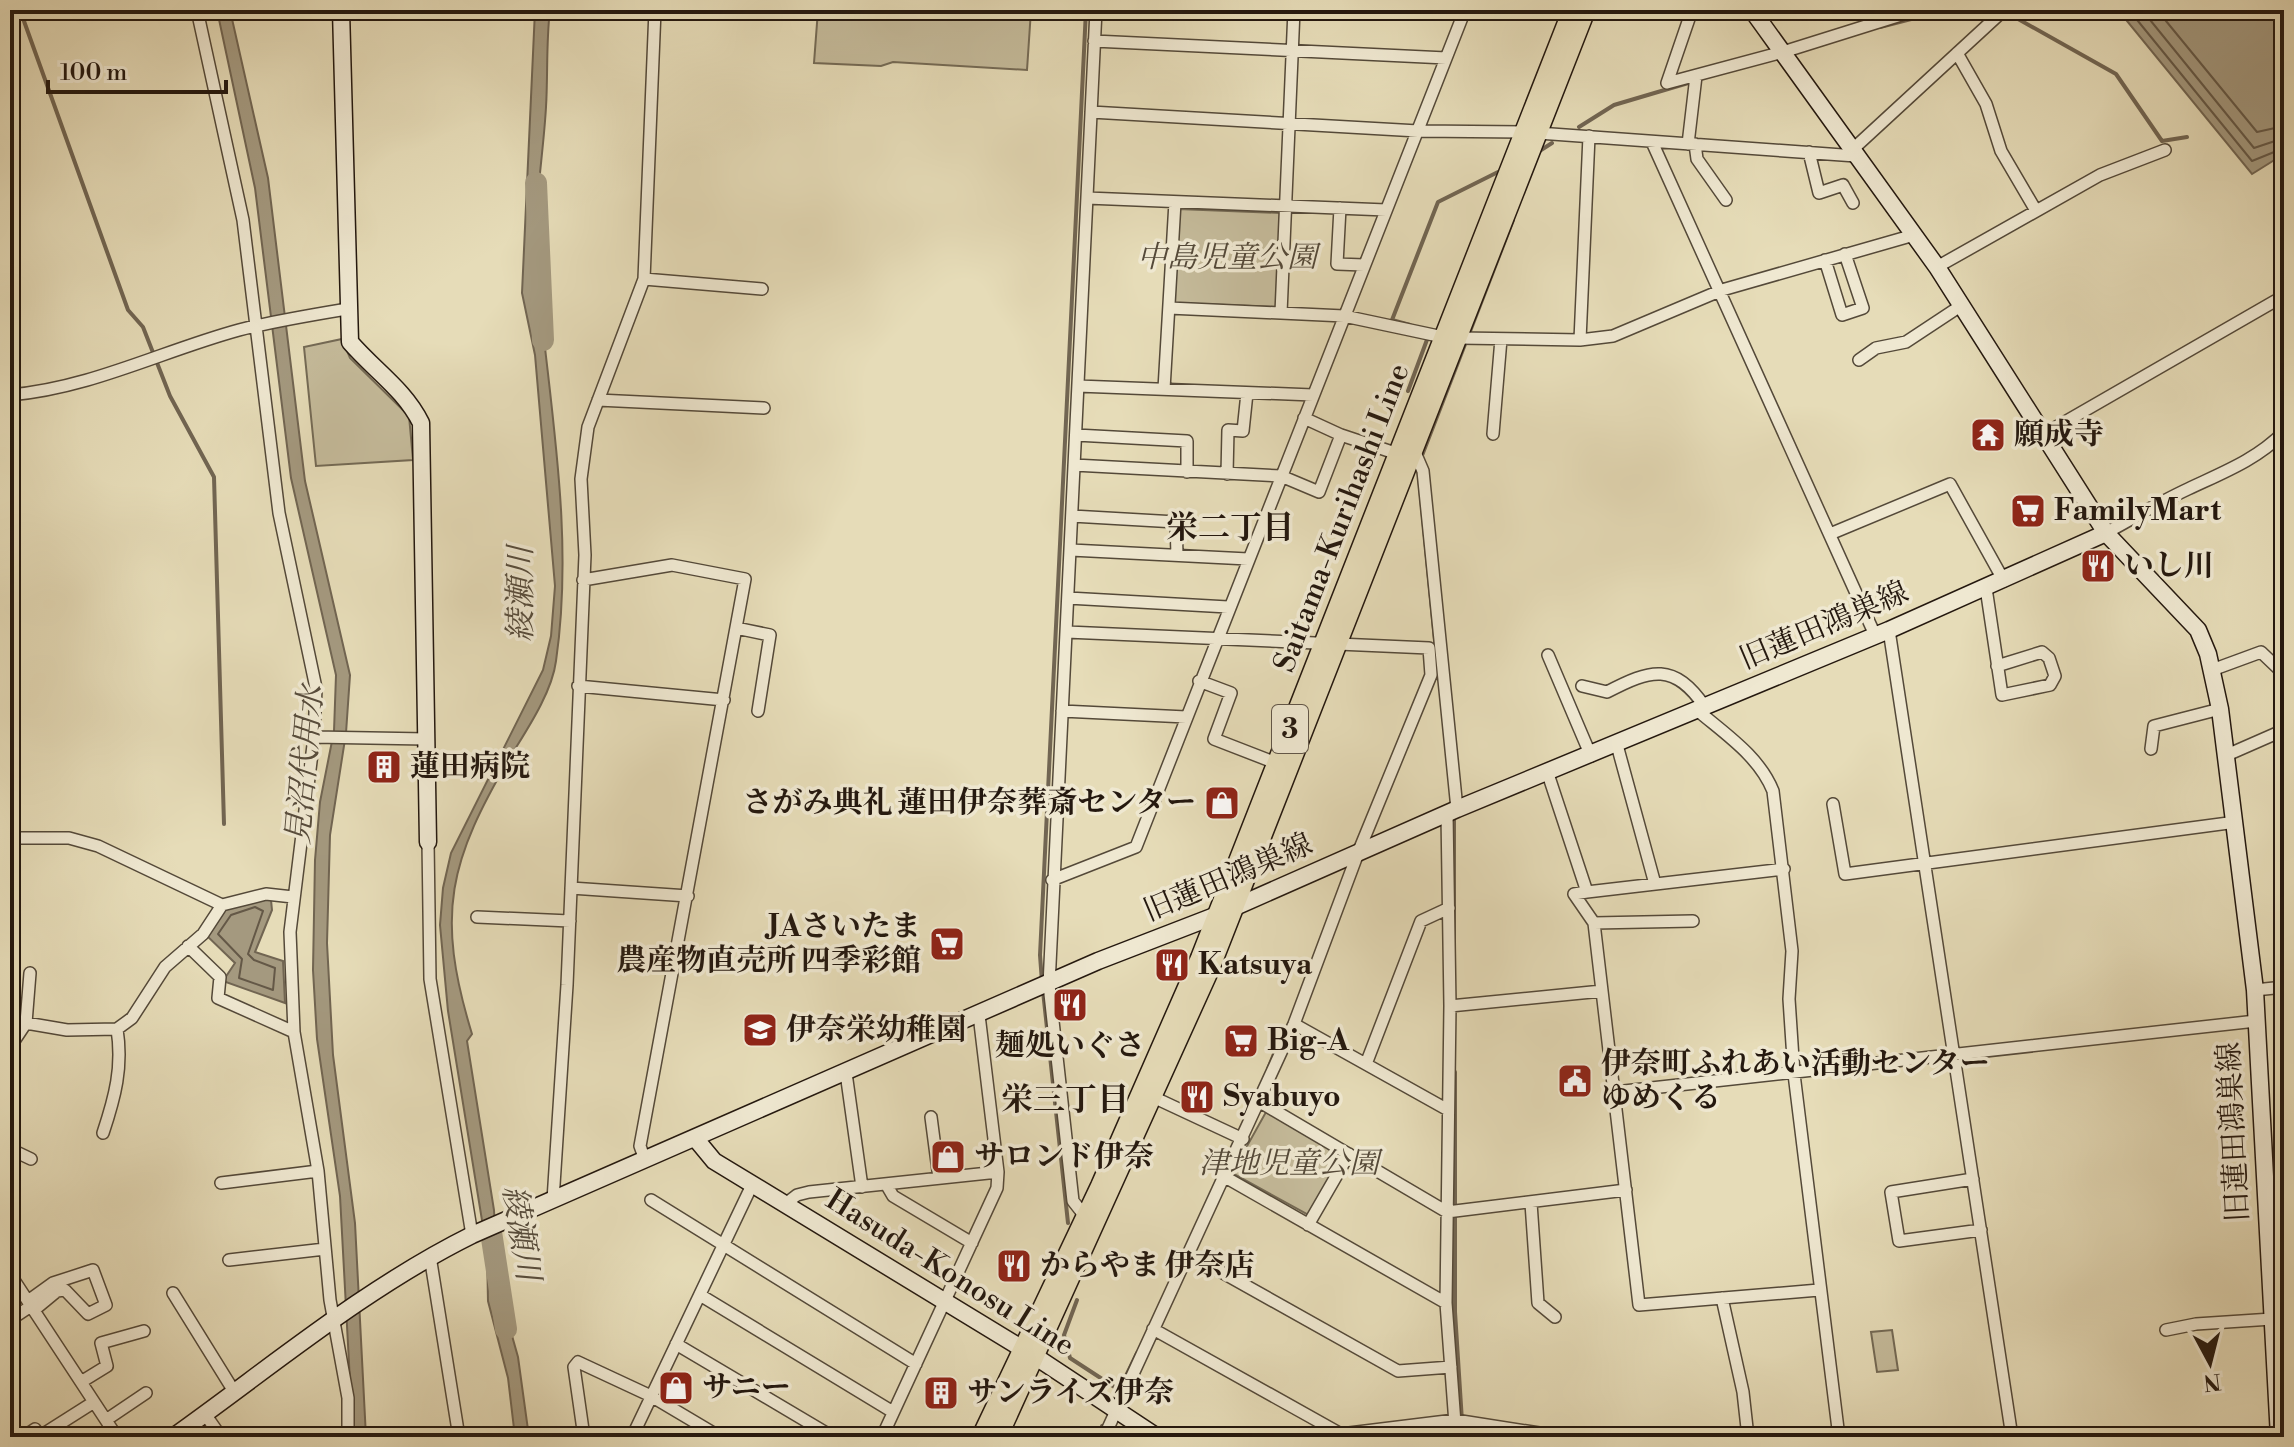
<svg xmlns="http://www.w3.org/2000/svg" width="2294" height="1447" font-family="'Libre Bodoni','Noto Serif JP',serif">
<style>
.green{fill:#c5bb9b;stroke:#746a55;stroke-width:2}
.water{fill:#a4997f;stroke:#716552;stroke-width:2}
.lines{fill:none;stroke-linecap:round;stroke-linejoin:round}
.shore{stroke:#645847;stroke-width:2}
.stream{stroke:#716552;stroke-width:4}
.river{stroke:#a4997f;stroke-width:22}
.street-casing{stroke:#544939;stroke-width:14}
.secondary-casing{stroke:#24180f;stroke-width:19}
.primary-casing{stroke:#24180f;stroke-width:21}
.street{stroke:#efe8d1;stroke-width:11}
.secondary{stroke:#efe8d1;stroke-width:16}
.primary{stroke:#e6dcb8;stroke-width:18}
.labels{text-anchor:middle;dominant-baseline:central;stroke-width:7;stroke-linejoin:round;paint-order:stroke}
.shield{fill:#efe8d1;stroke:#615649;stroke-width:2}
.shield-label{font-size:28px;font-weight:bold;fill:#24180f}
.park-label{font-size:30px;font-style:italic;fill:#544939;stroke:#efe8d1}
.poi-label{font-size:30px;font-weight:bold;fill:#24180f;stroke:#efe8d1;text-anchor:start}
.street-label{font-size:30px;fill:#24180f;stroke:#efe8d1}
.neighbourhood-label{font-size:32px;font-weight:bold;fill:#24180f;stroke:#efe8d1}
.water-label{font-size:32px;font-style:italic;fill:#574c3c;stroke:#efe8d1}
</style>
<rect width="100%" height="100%" fill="#e6dcb8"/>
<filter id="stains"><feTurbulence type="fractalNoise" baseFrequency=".0025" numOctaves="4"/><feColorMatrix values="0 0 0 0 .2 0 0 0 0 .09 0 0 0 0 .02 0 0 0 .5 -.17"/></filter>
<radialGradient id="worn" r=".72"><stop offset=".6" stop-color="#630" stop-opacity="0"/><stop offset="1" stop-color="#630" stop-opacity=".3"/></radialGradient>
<!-- green -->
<path class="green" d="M818 10H1031L1027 70 893 62 881 66 814 63Z
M1178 209 1280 213 1276 307 1174 303Z
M342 339 350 358 409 416 413 460 316 466 304 347Z
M1266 1112 1345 1155 1312 1217 1232 1173Z
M1892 1330 1898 1370 1877 1372 1871 1332Z"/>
<!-- water -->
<path class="water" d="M217 10H230L268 178 305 481 350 675 346 733 330 835 327 943 333 1055 355 1223 366 1437H353L340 1196 317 1039 313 970 315 860 320 802 334 731 336 675 291 478 255 188Z
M535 10H550C546 42 548 74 546 107 543 161 532 215 537 270 548 400 575 530 556 661 552 692 528 728 512 754 449 861 435 913 472 1034L467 1041 494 1210 498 1286 518 1357 529 1437H515L508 1378 488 1301 487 1251 448 1011 440 925 443 888 451 853 543 670 551 636 555 586 535 355 522 293Z
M2118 10H2284V154L2252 174Z
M266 898 271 900 272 910 255 952 283 961 285 1003 223 981 235 963 206 935 225 908Z"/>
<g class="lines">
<!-- shore -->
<path class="shore" d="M2129 10 2252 161 2284 148
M2142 10 2254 148 2284 138
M2157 10 2257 132 2284 126
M255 907 263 911 248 954 254 960 275 968 273 990 239 978 242 959 218 934 231 915Z"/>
<!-- stream -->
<path class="stream" d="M20 10 128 310 143 327 170 396 214 477 224 824
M1978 10 1993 12
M2011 15 2116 74 2162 141 2187 137
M1880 27 1946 10
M1579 127 1614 105 1695 81
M1538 152 1552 143
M1410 325 1392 320 1438 202 1498 172
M1408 391 1428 337
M1421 458 1513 220
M1418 466 1437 660
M1454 816V939
M1042 982 1040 955 1086 10
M1043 991 1068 1223
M1268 1069 1283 1031
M1455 1072V1312L1463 1437
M1077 1300 1064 1335 1070 1358 1116 1388 1121 1386 1137 1353
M1097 1437 1102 1426"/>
<!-- river -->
<path class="river" d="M536 183 543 340
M491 1232 506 1329"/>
<defs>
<path id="street" d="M197 10 243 220 279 513 316 688 314 737 290 932 294 1032 318 1171 330 1300 348 1398V1437
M1692 10 1667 83 1783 52 1917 10
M1094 41 1446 58
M1957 53 1986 104 2001 151 2035 209
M1091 112 1418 131 1524 132 1856 156
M1652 142 1875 635
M1688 144 1696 76
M1695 144 1697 159 1726 200
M1852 150 2004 10
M1809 152 1819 193 1843 185 1853 203
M1087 198 1386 210
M1340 208 1337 264 1364 265
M1825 260 1842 315 1863 308 1845 254
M1937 267 2100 175 2165 150
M644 279 762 289
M1169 308 1344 316 1443 337
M1281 313 1294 10
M1459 338 1580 340 1613 336 1722 290 1914 235
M1580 340 1589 136
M1859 360 1876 348 1906 342 1962 305
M1078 386 1313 395
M1164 389 1175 202
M10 395C91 388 162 351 239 330 274 321 311 315 347 309
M598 400 764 408
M1493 434 1501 339
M2044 434 2275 301
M1076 435 1187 441V472
M1341 435 1398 454
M1414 450 1423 471 1457 809
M1074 465 1281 476 1319 492 1341 435 1304 418
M1227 474 1228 430 1243 431 1247 393
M1072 516 1176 522 1177 555
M2106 533C2133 518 2160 502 2188 489 2224 472 2256 460 2284 432
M1830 534 1950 484 2004 581
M1071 550 1248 559
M583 580 672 565 745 579 640 1146 645 1160
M1986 588 2002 695 2050 685 2055 676 2049 658 2042 652 1997 666
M1068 598 1228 607
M736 628 770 635 758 711
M1889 630 2012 1437
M1067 632 1429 648 1431 675 1358 853 1294 1024 1104 1437
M1548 655 1591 756
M2212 670 2261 652 2284 674
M1199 681 1231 693 1214 739 1281 765
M578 686 724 700
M1582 686 1607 692C1651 669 1674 662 1705 707
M2284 698 2280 700 2284 707
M1697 710C1725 734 1759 756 1773 791L1792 951 1789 999 1794 1074 1839 1437
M1062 711 1186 717
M314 737 426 739
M1617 745 1655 884
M2151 749 2154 726 2220 709
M2227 755 2284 730
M1548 774 1587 892 1574 894 1594 923 1639 1305 1819 1290
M1833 804 1845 874 2236 822
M1447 814 1450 1006 1446 1303 1456 1437
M10 838H69L98 846 222 905
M428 842 430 979 472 1235
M1052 880 1136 847 1465 10
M571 888 688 896
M1587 892 1784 869
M477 917 570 921
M1594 923 1693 921
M188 946 220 977 218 998 294 1032
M2255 990 2284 987
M1450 1006 1602 991
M26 1023 30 973
M1294 1024 1448 1110
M10 1047 26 1023 67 1030 117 1029 132 1018 165 967 203 934 222 905 266 894 293 897
M1366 1064 1421 921 1449 908
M846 1073 862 1187
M1615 1092 2256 1021
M1153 1097 1243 1139
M1260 1102 1447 1212 1626 1190
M931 1117 939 1178
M103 1133C115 1097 123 1067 117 1029
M10 1149 31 1159
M1225 1177 1446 1303
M1973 1179 1891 1192 1899 1241 1981 1230
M221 1183 318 1171
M886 1184 893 1196 972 1243
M553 1200 567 985 585 555 581 479 588 427 644 279 655 10
M651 1200 916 1364
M1531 1203 1538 1303 1555 1317
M784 1205 797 1195 809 1192 998 1172
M1084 1215 1073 1201 1049 985 1096 10
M1308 1225 1349 1154
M2267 1238 2284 1240
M1191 1255 1398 1371 1451 1367
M430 1256 459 1437
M229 1260 325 1249
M10 1274 117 1437
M173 1293 235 1393
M700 1295 893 1412
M1722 1298 1743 1392 1748 1437
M28 1301 53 1283 93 1270 106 1305 88 1314 65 1290 57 1291 34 1310
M10 1320 31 1306
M1153 1329 1341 1434 1455 1420 1565 1437
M2166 1330 2196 1324 2272 1319
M676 1344 833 1437
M81 1382 107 1366 101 1343 144 1331
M205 1414 221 1437
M106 1420 146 1393
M42 1435 94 1402
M23 1437 35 1429
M584 1437 574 1367 578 1362 651 1396 720 1437
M632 1437 752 1185
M882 1437 997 1188 998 1172 979 1015
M1879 1437 2279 1434"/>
<path id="secondary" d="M341 10 350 342C375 371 404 389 421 423L428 842
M1752 10 1937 267 2106 533
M695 1138 714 1161 1036 1357 1157 1437
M173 1437C270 1368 365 1288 472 1235L1098 961 1217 915 1457 809 1889 630 2106 533 2198 630 2208 654 2220 709 2255 990 2279 1437"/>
<path id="primary" d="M981 1437 1100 1186 1200 958 1572 10
M998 1437 1210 969 1586 10"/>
</defs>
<!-- street casing -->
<use href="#street" class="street-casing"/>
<!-- secondary casing -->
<use href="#secondary" class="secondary-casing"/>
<!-- primary casing -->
<use href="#primary" class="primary-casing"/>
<!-- street -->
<use href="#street" class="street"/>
<!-- secondary -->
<use href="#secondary" class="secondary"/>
<!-- primary -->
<use href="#primary" class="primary"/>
</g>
<!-- icons -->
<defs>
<symbol id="temple-square" viewBox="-11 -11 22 22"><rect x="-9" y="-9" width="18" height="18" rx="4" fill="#8f2418" stroke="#efe8d1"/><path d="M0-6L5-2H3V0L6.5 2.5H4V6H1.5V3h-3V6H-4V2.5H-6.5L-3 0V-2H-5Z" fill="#fff"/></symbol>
<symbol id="supermarket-square" viewBox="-11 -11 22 22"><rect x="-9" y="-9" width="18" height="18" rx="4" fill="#8f2418" stroke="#efe8d1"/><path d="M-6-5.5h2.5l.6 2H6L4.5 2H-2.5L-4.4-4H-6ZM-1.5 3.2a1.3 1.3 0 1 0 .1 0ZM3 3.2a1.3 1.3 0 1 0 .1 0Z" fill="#fff"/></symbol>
<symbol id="restaurant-square" viewBox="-11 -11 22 22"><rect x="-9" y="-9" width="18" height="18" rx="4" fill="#8f2418" stroke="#efe8d1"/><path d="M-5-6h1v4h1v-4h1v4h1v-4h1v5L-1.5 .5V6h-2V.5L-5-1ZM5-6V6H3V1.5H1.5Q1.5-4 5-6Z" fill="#fff"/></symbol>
<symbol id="building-square" viewBox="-11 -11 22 22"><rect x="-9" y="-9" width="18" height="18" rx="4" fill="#8f2418" stroke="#efe8d1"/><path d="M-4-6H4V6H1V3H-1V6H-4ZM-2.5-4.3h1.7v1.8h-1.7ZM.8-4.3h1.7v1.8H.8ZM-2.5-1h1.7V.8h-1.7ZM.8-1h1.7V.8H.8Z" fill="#fff"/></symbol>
<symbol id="shop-square" viewBox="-11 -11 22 22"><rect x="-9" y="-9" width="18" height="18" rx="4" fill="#8f2418" stroke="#efe8d1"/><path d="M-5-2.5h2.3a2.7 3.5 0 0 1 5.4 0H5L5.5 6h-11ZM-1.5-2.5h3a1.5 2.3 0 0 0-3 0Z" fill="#fff"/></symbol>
<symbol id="school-square" viewBox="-11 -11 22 22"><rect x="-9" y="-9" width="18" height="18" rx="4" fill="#8f2418" stroke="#efe8d1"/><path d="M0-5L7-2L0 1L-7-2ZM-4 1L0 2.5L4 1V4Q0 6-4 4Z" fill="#fff"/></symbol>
<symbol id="civic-square" viewBox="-11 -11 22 22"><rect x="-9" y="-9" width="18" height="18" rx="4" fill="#8f2418" stroke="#efe8d1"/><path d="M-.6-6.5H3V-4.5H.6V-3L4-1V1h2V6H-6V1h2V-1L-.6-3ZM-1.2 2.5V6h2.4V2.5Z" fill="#fff"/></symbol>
</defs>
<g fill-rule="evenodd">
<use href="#temple-square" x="1968" y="415" width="40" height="40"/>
<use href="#supermarket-square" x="2008" y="491" width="40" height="40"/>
<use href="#restaurant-square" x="2078" y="546" width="40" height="40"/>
<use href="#building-square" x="364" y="747" width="40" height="40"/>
<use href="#shop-square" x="1202" y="783" width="40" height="40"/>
<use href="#supermarket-square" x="927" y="924" width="40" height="40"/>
<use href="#restaurant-square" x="1152" y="945" width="40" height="40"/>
<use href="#restaurant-square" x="1050" y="985" width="40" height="40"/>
<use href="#school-square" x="740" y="1010" width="40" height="40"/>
<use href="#supermarket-square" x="1221" y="1021" width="40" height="40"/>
<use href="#civic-square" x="1555" y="1061" width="40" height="40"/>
<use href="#restaurant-square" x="1177" y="1077" width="40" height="40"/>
<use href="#shop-square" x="928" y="1137" width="40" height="40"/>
<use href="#restaurant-square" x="994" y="1246" width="40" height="40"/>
<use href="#shop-square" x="656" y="1368" width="40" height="40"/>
<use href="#building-square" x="921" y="1373" width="40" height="40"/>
</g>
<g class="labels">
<!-- shield labels -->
<rect class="shield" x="1272" y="705" width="36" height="48" rx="6"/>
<g class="shield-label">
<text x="1290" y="729">3</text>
</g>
<!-- park labels -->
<g class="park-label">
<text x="1227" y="258">中島児童公園</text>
<text x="1289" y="1164">津地児童公園</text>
</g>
<!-- poi labels -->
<g class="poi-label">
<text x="2014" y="435">願成寺</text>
<text x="2054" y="511">FamilyMart</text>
<text x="2124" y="566">いし川</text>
<text x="410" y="767">蓮田病院</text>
<text x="1196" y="803" text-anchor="end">さがみ典礼 蓮田伊奈葬斎センター</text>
<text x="921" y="927" text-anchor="end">JAさいたま<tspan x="921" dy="34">農産物直売所 四季彩館</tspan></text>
<text x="1198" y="965">Katsuya</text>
<text x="786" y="1030">伊奈栄幼稚園</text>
<text x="1267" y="1041">Big-A</text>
<text x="1070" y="1046" text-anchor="middle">麺処いぐさ</text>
<text x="1601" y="1064">伊奈町ふれあい活動センター<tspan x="1601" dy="34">ゆめくる</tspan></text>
<text x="1223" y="1097">Syabuyo</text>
<text x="974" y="1157">サロンド伊奈</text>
<text x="1040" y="1266">からやま 伊奈店</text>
<text x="702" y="1388">サニー</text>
<text x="967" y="1393">サンライズ伊奈</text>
</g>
<!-- street labels -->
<g class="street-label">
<text transform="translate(1342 518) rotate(-69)">Saitama-Kurihashi Line</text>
<text transform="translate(1824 626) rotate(-23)">旧蓮田鴻巣線</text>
<text transform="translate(1228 878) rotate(-23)">旧蓮田鴻巣線</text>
<text transform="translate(2234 1132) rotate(-93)">旧蓮田鴻巣線</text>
<text transform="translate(950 1273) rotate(32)">Hasuda-Konosu Line</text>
</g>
<!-- neighbourhood labels -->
<g class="neighbourhood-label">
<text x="1230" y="528">栄二丁目</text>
<text x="1065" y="1100">栄三丁目</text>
</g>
<!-- water labels -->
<g class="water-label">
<text transform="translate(521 594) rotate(-90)">綾瀬川</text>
<text transform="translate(305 765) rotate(-85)">見沼代用水</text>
<text transform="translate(521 1233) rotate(81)">綾瀬川</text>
</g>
</g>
<!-- margin -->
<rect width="2294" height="1447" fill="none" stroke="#e6dcb8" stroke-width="40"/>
<rect x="12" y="12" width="2270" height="1423" fill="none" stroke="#24180f" stroke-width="4"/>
<rect x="20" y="20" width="2254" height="1407" fill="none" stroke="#24180f" stroke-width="2"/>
<!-- north arrow -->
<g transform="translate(2210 1363) rotate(173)" stroke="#efe8d1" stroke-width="6" paint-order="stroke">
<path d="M0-6L14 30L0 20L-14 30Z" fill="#24180f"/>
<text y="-12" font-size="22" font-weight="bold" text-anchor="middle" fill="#24180f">N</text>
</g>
<!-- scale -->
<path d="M48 80v12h178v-12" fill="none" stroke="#24180f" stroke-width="4"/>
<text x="60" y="80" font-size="24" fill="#24180f" stroke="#efe8d1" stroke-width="6" paint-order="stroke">100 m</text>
<rect width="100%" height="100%" filter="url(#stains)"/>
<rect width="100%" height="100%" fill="url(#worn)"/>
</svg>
